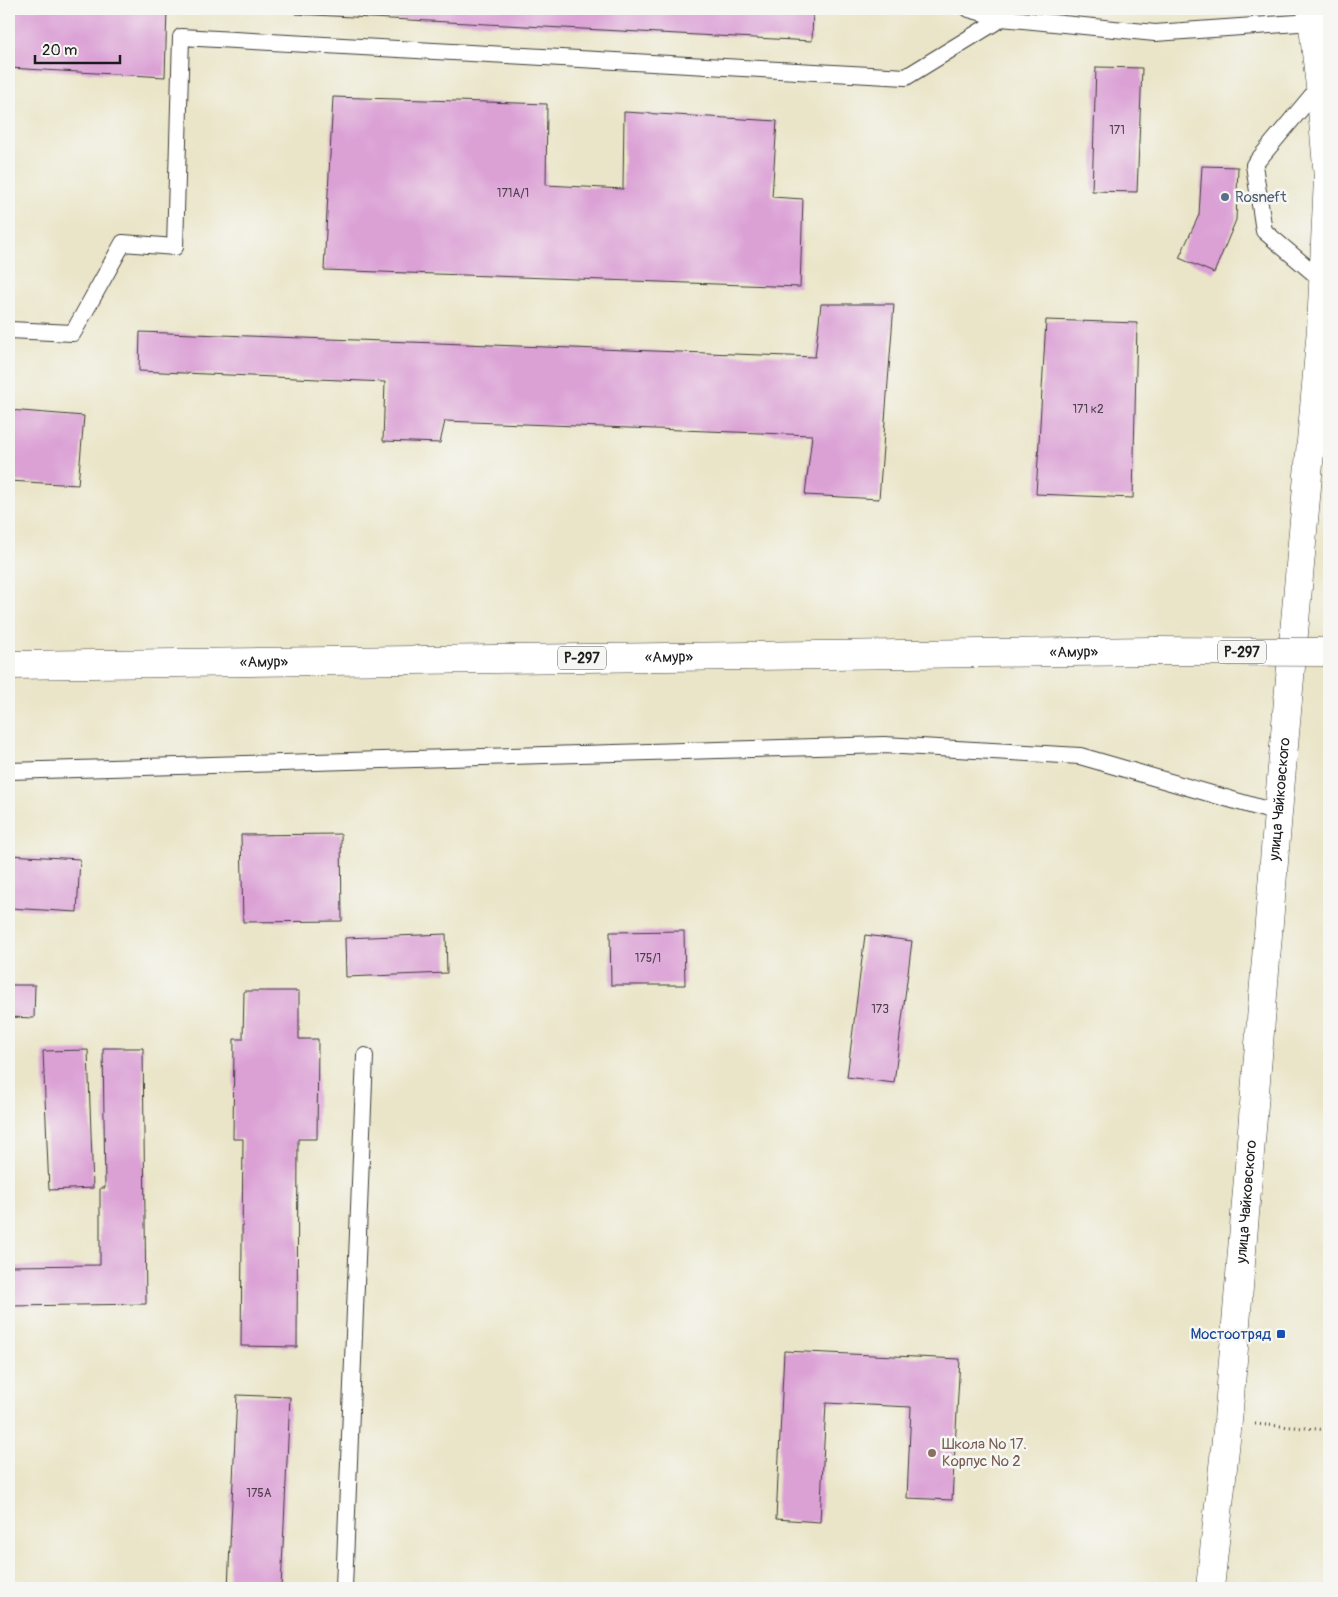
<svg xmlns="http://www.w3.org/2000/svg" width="1338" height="1597" font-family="Pangolin,sans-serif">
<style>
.building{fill:#dba1d5}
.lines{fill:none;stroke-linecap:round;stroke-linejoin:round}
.lane-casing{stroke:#3b3a36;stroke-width:18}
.secondary-casing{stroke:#3b3a36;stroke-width:29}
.highway-casing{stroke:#3b3a36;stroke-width:29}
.path{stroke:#3b3a36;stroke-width:3;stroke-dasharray:1 4;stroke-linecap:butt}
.lane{stroke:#fff;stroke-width:16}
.secondary{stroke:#fff;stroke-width:28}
.highway{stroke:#fff;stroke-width:28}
.highway-bridge-casing{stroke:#3b3a36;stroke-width:29;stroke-linecap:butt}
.highway-bridge{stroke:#fff;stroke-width:28}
.service-dot{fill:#5c6f8a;stroke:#f6f6f2;stroke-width:2}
.transit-dot{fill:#1a4fb4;stroke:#f6f6f2;stroke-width:2}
.education-dot{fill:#8d6e63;stroke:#f6f6f2;stroke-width:2}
.labels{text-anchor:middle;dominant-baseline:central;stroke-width:5;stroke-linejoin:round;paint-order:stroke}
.number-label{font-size:12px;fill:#4c3d4a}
.shield{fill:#f6f6f2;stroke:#5d5d5c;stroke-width:1}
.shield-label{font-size:14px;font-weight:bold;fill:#1c1c1c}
.service-label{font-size:15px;fill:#4e5e75;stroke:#f6f6f2;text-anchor:start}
.street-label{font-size:15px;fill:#1c1c1c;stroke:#f6f6f2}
.transit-label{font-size:15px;fill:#164399;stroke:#f6f6f2;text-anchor:end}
.education-label{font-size:15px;fill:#785e54;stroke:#f6f6f2;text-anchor:start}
</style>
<rect width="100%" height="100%" fill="#f6f6f2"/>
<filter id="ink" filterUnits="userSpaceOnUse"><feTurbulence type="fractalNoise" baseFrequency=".02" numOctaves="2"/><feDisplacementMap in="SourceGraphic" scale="10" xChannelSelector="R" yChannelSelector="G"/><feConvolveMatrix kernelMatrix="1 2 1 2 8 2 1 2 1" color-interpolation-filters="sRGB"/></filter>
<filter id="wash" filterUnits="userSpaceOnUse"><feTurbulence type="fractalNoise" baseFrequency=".0096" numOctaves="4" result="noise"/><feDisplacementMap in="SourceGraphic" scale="20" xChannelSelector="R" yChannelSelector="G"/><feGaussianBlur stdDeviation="1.12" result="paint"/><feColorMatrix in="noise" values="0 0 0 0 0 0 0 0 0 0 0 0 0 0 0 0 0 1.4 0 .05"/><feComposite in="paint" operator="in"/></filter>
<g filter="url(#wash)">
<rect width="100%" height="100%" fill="#eae5c8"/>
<g id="blocks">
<!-- building -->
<path class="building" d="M9 9H167L165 77 9 68Z
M295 9H813L812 41 295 14Z
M1096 67 1142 68 1137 192 1092 191Z
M333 97 547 104 546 185 623 189 624 112 777 121 772 197 803 199 800 287 324 270Z
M1202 166 1238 167 1236 220 1214 273 1179 258 1199 215Z
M821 304H894L879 499 805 495 812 435 445 421 440 443 383 441 385 382 139 371 140 332 815 357Z
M1046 320 1137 323 1133 498 1036 494Z
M9 410 84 416 78 485 9 481Z
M341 834 342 921 243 922 241 835Z
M9 855 80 859 77 912 9 908Z
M684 931 685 985H611L610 932Z
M446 934 447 973 346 977 345 938Z
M865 935 912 941 894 1083 847 1077Z
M9 985H35L34 1018 9 1017Z
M244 991H299V1039H318L317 1139H298L297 1347 241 1346 243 1139H233L234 1039H243Z
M103 1048H143L146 1304 9 1306V1266L100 1265V1188H105Z
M88 1050 93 1188 49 1190 43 1051Z
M784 1351 960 1359 952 1500 907 1498 911 1407 826 1403 820 1522 776 1519Z
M237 1395 290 1397 281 1588H228Z"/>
</g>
</g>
<g filter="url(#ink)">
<use href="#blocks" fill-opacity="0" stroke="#3b3a36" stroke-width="1"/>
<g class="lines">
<defs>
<path id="lane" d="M969 9 1002 18 1155 33 1312 22
M1320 86 1254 165 1264 231 1323 281
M9 330 73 333 123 243 175 247 181 37 906 77 1002 18
M9 771 884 745 1080 756 1278 813
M344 1588 365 1056"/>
<g id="secondary">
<path id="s1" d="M1210 1588 1228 1421 1278 813 1321 329 1328 178 1320 86 1311 9"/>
</g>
<g id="highway">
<path id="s2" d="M9 665 1155 651"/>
</g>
</defs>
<!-- lane casing -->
<use href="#lane" class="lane-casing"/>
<!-- secondary casing -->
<use href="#secondary" class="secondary-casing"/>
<!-- highway casing -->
<use href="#highway" class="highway-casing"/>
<!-- path -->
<path class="path" d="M1255 1424 1329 1430"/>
<!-- lane -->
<use href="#lane" class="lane"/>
<!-- secondary -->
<use href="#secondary" class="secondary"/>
<!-- highway -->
<use href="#highway" class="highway"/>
<defs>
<path id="highway-bridge" d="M1155 651 1329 652"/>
</defs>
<!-- highway-bridge casing -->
<use href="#highway-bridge" class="highway-bridge-casing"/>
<!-- highway-bridge -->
<use href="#highway-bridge" class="highway-bridge"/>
</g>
</g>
<!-- markers -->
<circle class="service-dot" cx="1225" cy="197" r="5"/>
<rect class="transit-dot" x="1276" y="1329" width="10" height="10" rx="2.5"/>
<circle class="education-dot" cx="932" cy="1453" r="5"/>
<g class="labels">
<!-- number labels -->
<g class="number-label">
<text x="1117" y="130">171</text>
<text x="513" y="193">171А/1</text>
<text x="1088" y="409">171 к2</text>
<text x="648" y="958">175/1</text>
<text x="880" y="1009">173</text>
<text x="259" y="1493">175А</text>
</g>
<!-- shield labels -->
<g class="shield">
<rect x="1218" y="640.5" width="48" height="23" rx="4"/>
<rect x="558" y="646.5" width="48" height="23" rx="4"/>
</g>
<g class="shield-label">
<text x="1242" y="652">Р-297</text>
<text x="582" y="658">Р-297</text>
</g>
<!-- service labels -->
<g class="service-label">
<text x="1235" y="197">Rosneft</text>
</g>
<!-- street labels -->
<g class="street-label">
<text stroke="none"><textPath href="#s2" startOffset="1065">«Амур»</textPath></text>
<text stroke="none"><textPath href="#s2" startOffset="660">«Амур»</textPath></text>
<text stroke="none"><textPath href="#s2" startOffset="255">«Амур»</textPath></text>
<text stroke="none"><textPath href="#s1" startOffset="792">улица Чайковского</textPath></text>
<text stroke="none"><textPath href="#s1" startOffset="388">улица Чайковского</textPath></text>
</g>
<!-- transit labels -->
<g class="transit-label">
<text x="1271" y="1334">Мостоотряд</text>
</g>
<!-- education labels -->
<g class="education-label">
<text x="942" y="1444">Школа № 17.<tspan x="942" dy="17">Корпус № 2</tspan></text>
</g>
</g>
<!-- margin -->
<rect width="1338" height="1597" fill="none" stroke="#f6f6f2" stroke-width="30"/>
<!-- scale -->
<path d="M35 55v8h85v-8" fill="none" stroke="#1c1c1c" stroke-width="2.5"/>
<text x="42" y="55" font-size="15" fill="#1c1c1c" stroke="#f6f6f2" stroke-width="4" paint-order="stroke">20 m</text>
</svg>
